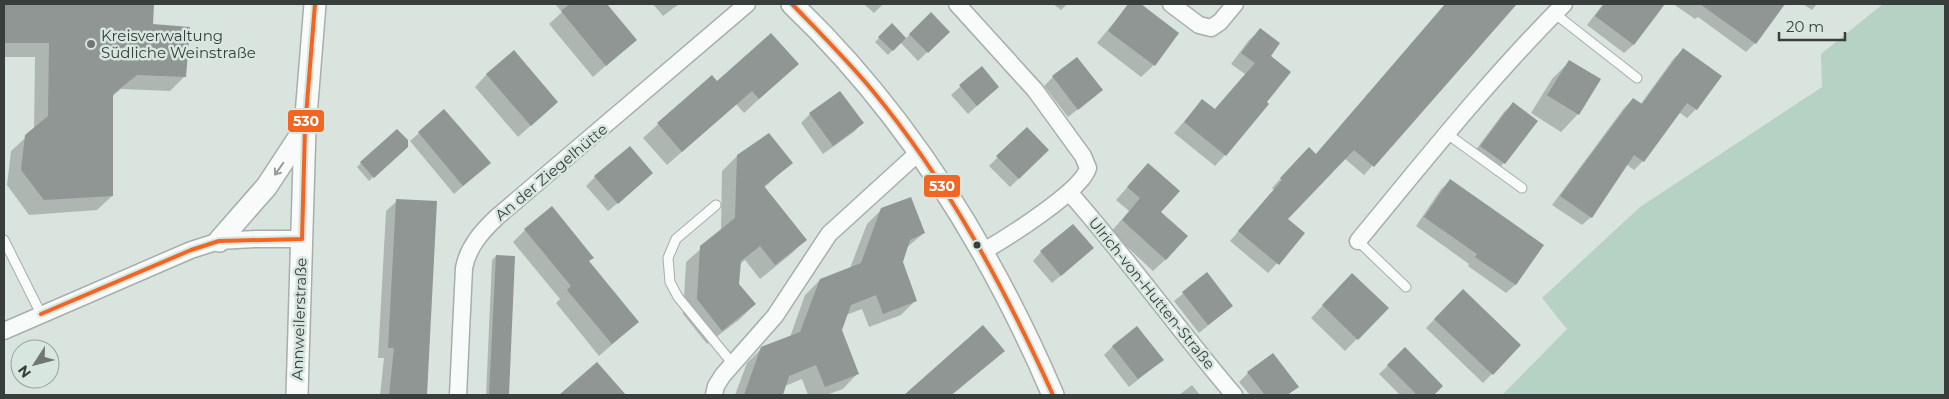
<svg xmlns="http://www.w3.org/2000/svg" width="1949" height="399" font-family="Montserrat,sans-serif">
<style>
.green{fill:#b5d2c5}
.shadow{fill:#0003}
.building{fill:#8f9693}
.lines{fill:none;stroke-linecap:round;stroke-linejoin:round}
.service-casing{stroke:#a7aeab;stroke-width:11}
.minor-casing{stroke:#a7aeab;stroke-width:19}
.tertiary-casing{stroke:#a7aeab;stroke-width:24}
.service{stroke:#f9fbfa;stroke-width:9}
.minor{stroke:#f9fbfa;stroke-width:16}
.tertiary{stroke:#f9fbfa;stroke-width:21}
.bus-1-casing{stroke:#d7e7df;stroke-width:8}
.bus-1{stroke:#f26522;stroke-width:4}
.oneway{stroke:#989c9a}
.poi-dot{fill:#717874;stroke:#d7e7df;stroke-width:2}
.bus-dot{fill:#383e3b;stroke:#d7e7df;stroke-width:2}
.labels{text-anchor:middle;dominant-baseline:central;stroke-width:5;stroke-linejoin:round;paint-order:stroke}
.poi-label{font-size:15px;fill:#383e3b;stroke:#d7e7df;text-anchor:start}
.street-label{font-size:15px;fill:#383e3b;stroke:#d7e7df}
.line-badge{stroke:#d7e7df;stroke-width:2}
.badge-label{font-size:14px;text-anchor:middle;font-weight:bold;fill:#fff}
</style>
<rect width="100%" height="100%" fill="#dae4df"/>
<!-- green -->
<path class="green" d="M1883 4H1945V395H1502L1567 329 1542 298 1640 207 1822 87 1821 54Z"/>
<!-- shadow -->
<path class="shadow" d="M4 4H152L151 25 185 76 170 91 121 89 112 97V196L97 210 29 215 7 185 11 151 34 130 35 57H4Z
M555 4H605L635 40 593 77 549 24 562 12Z
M653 4H679L663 16Z
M864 4H883L874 13Z
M1053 4H1067L1061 10Z
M1129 4H1139L1178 33 1154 65 1141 77 1097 43Z
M1447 4H1515L1364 175 1344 158 1286 219 1304 234 1268 273 1230 241 1274 190 1272 188 1299 158 1315 155Z
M1603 4H1663L1633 45 1624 53 1587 25Z
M1673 4H1783L1755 43 1746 52 1698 17 1695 19Z
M1803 4H1817L1812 10Z
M931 14 948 32 918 61 900 42 888 55 875 42 892 25 905 39Z
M1260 30 1269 56 1225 155 1215 166 1174 133 1202 101 1214 110 1245 74 1231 64 1249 40Z
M1683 50 1720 77 1696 109 1687 118 1679 112 1643 161 1634 170 1626 164 1591 217 1582 225 1552 205 1624 108 1633 99 1640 105 1674 58Z
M1569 62 1578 114 1561 132 1531 113 1552 79Z
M797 64 744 113 736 104 667 165 643 138 711 76 717 83Z
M981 68 989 95 968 114 951 95Z
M487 74 557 102 518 137 475 87Z
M1053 77 1102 90 1068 117 1044 86Z
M840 92 862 123 854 132 823 154 801 123 810 114Z
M1513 104 1536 121 1504 163 1495 172 1472 155 1504 112Z
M444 111 489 163 454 194 410 141Z
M1027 128 1048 150 1010 187 989 166Z
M402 151 369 181 357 167 361 163Z
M737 156 791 163 764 188 805 240 791 254 760 279 745 260 740 264 738 284 755 304 740 319 707 344 683 314 686 262 721 231 722 171Z
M1148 164 1160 212 1166 259 1153 271 1111 232 1129 211 1116 200Z
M595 177 643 182 608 211 586 186Z
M1450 181 1542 246 1515 285 1506 293 1468 266 1469 264 1416 226 1441 189Z
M397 201 436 203 425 395H380L384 358H378L386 211Z
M882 209 924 233 905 249 901 262 916 300 901 315 869 327 862 309 846 315 841 330 857 374 843 389 826 395H808L802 379 785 386 782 395H735L747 363 762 348 790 337 805 295 820 280 850 268 867 224Z
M525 230 588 262 638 322 599 356 556 303 560 299 513 242Z
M1041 252 1083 257 1052 283 1033 261Z
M496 256 514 257 508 395H486L492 260Z
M1207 274 1232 306 1199 333 1174 301Z
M1340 287 1387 308 1345 351 1311 318Z
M1463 290 1520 345 1483 383 1426 328Z
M982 326 995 359 952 395H906Z
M1113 346 1162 360 1129 387 1104 355Z
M1405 349 1442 386 1432 395H1400L1379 374Z
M596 364 622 392 619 395H561Z
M1248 373 1297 386 1288 395H1250L1239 382Z
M1192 385 1200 395H1179Z"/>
<!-- building -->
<path class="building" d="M4 4H154L153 24 190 27 186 77 137 75 113 94V196L44 200 21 170 25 135 48 116 49 43H4Z
M570 4H607L637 40 606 66 561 11Z
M1128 4H1141L1179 33 1155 66 1108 31Z
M1445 4H1517L1374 167 1354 150 1288 219 1305 233 1279 265 1238 231 1282 180 1280 178 1309 147 1316 154Z
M1604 4H1665L1634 45 1595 16Z
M1700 4H1785L1756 44Z
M931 12 950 32 928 53 909 34Z
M892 23 906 38 893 51 878 37Z
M1260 28 1280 43 1271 56 1291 72 1267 102 1269 104 1226 156 1184 122 1202 99 1215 109 1255 63 1241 53Z
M771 33 799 64 759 99 752 91 682 152 657 123 712 75 717 81Z
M1683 48 1722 76 1697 110 1687 103 1644 162 1634 155 1592 218 1560 196 1633 98 1642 104Z
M514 50 558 102 531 126 486 74Z
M1077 57 1103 90 1078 110 1052 76Z
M1569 60 1601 79 1579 115 1547 95Z
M982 66 999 87 977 106 959 85Z
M840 91 864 123 833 146 809 113Z
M1513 102 1538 121 1505 164 1480 146Z
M444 109 491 163 463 186 418 132Z
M1027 127 1049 150 1019 179 996 156Z
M397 129 408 140V147L374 178 360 162Z
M769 133 793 163 764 186 807 240 775 265 760 246 741 261 739 284 756 304 722 331 697 299 700 246 735 218 737 155Z
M630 146 653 173 618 204 594 176Z
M1148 163 1180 191 1161 212 1188 236 1166 260 1122 220 1140 198 1127 187Z
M1450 179 1544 245 1516 285 1475 257 1477 254 1424 217Z
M911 197 925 233 910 240 903 262 917 301 883 314 876 295 851 305 842 330 859 374 825 387 816 365 789 376 783 395H744L761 347 800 332 820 279 861 263 881 208Z
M396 199 437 201 427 395H389L394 348H388Z
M552 206 594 258 589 261 639 322 612 344 567 290 571 286 524 229Z
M1073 224 1094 248 1061 276 1040 251Z
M496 255 515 256 509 395H489Z
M1207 272 1233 306 1208 325 1182 292Z
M1352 273 1389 308 1358 340 1322 305Z
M1463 289 1521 345 1493 375 1434 319Z
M983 325 1005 351 951 395H904Z
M1137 326 1164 360 1138 379 1112 346Z
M1405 347 1443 386 1434 395H1417L1387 365Z
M1273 353 1299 387 1287 395H1265L1247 372Z
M597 362 626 395H559Z"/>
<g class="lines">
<defs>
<path id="service" d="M1554 13 1637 78
M1446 133 1522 188
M716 205 676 239 668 258 670 282 678 297 733 364
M4 240 41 314
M1358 241 1406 287"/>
<path id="minor" d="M957 4 1035 90 1083 156 1088 168C1082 191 1005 239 982 252
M1171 4 1199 25 1211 28 1220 22 1235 4
M1069 192C1127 258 1178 329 1234 395
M1358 241C1425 160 1490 78 1564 4
M4 331 191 250 219 241 255 239H302
M458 395 464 268C468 247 482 231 497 217L747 4
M714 395 716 386 723 375 775 316 829 234 919 152"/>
<path id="tertiary" d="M792 4C906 113 991 250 1053 395
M219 241 267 186 305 128
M297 395 305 128 315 4"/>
</defs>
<!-- service casing -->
<use href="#service" class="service-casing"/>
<!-- minor casing -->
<use href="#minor" class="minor-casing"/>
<!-- tertiary casing -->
<use href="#tertiary" class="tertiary-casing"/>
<!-- service -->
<use href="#service" class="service"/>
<!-- minor -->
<use href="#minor" class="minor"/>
<!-- tertiary -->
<use href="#tertiary" class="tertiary"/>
<defs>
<path id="bus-1" d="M792 4C819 32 847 60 872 90 948 182 1004 287 1053 395
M302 239 305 128 315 4
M41 314 191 250 219 241 302 239"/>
</defs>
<!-- bus-1 casing -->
<use href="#bus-1" class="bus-1-casing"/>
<!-- bus-1 -->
<use href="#bus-1" class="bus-1"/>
</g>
<!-- one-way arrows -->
<defs><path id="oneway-shaft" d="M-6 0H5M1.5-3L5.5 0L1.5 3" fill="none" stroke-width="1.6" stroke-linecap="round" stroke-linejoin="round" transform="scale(1.25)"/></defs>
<use class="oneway" href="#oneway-shaft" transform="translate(279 169) rotate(125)"/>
<!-- markers -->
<circle class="poi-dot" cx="91" cy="44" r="5"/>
<circle class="bus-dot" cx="977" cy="245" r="4.5"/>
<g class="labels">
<!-- poi labels -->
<g class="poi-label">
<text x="101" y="35">Kreisverwaltung<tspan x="101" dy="17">Südliche Weinstraße</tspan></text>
</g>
<!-- street labels -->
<g class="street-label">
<text transform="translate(551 172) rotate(-40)">An der Ziegelhütte</text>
<text transform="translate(1152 293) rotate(51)">Ulrich-von-Hutten-Straße</text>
<text transform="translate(299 319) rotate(-88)">Annweilerstraße</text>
</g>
</g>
<g class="line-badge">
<rect x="287" y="109" width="38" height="24" rx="5" fill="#f26522"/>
<rect x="923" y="174" width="38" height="24" rx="5" fill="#f26522"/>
</g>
<g class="badge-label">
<text x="306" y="126">530</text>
<text x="942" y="191">530</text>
</g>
<!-- border -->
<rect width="1949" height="399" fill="none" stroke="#383e3b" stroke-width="10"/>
<!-- north arrow -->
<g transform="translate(35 364) rotate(234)"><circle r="24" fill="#d7e7df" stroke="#97a39d"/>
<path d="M0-4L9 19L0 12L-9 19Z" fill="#717874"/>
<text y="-8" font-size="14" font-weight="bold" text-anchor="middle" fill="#383e3b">N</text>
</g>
<!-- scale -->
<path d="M1779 32v8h66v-8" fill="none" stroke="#383e3b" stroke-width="2.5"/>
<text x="1786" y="32" font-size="15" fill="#383e3b" stroke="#d7e7df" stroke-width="4" paint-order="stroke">20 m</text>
</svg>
